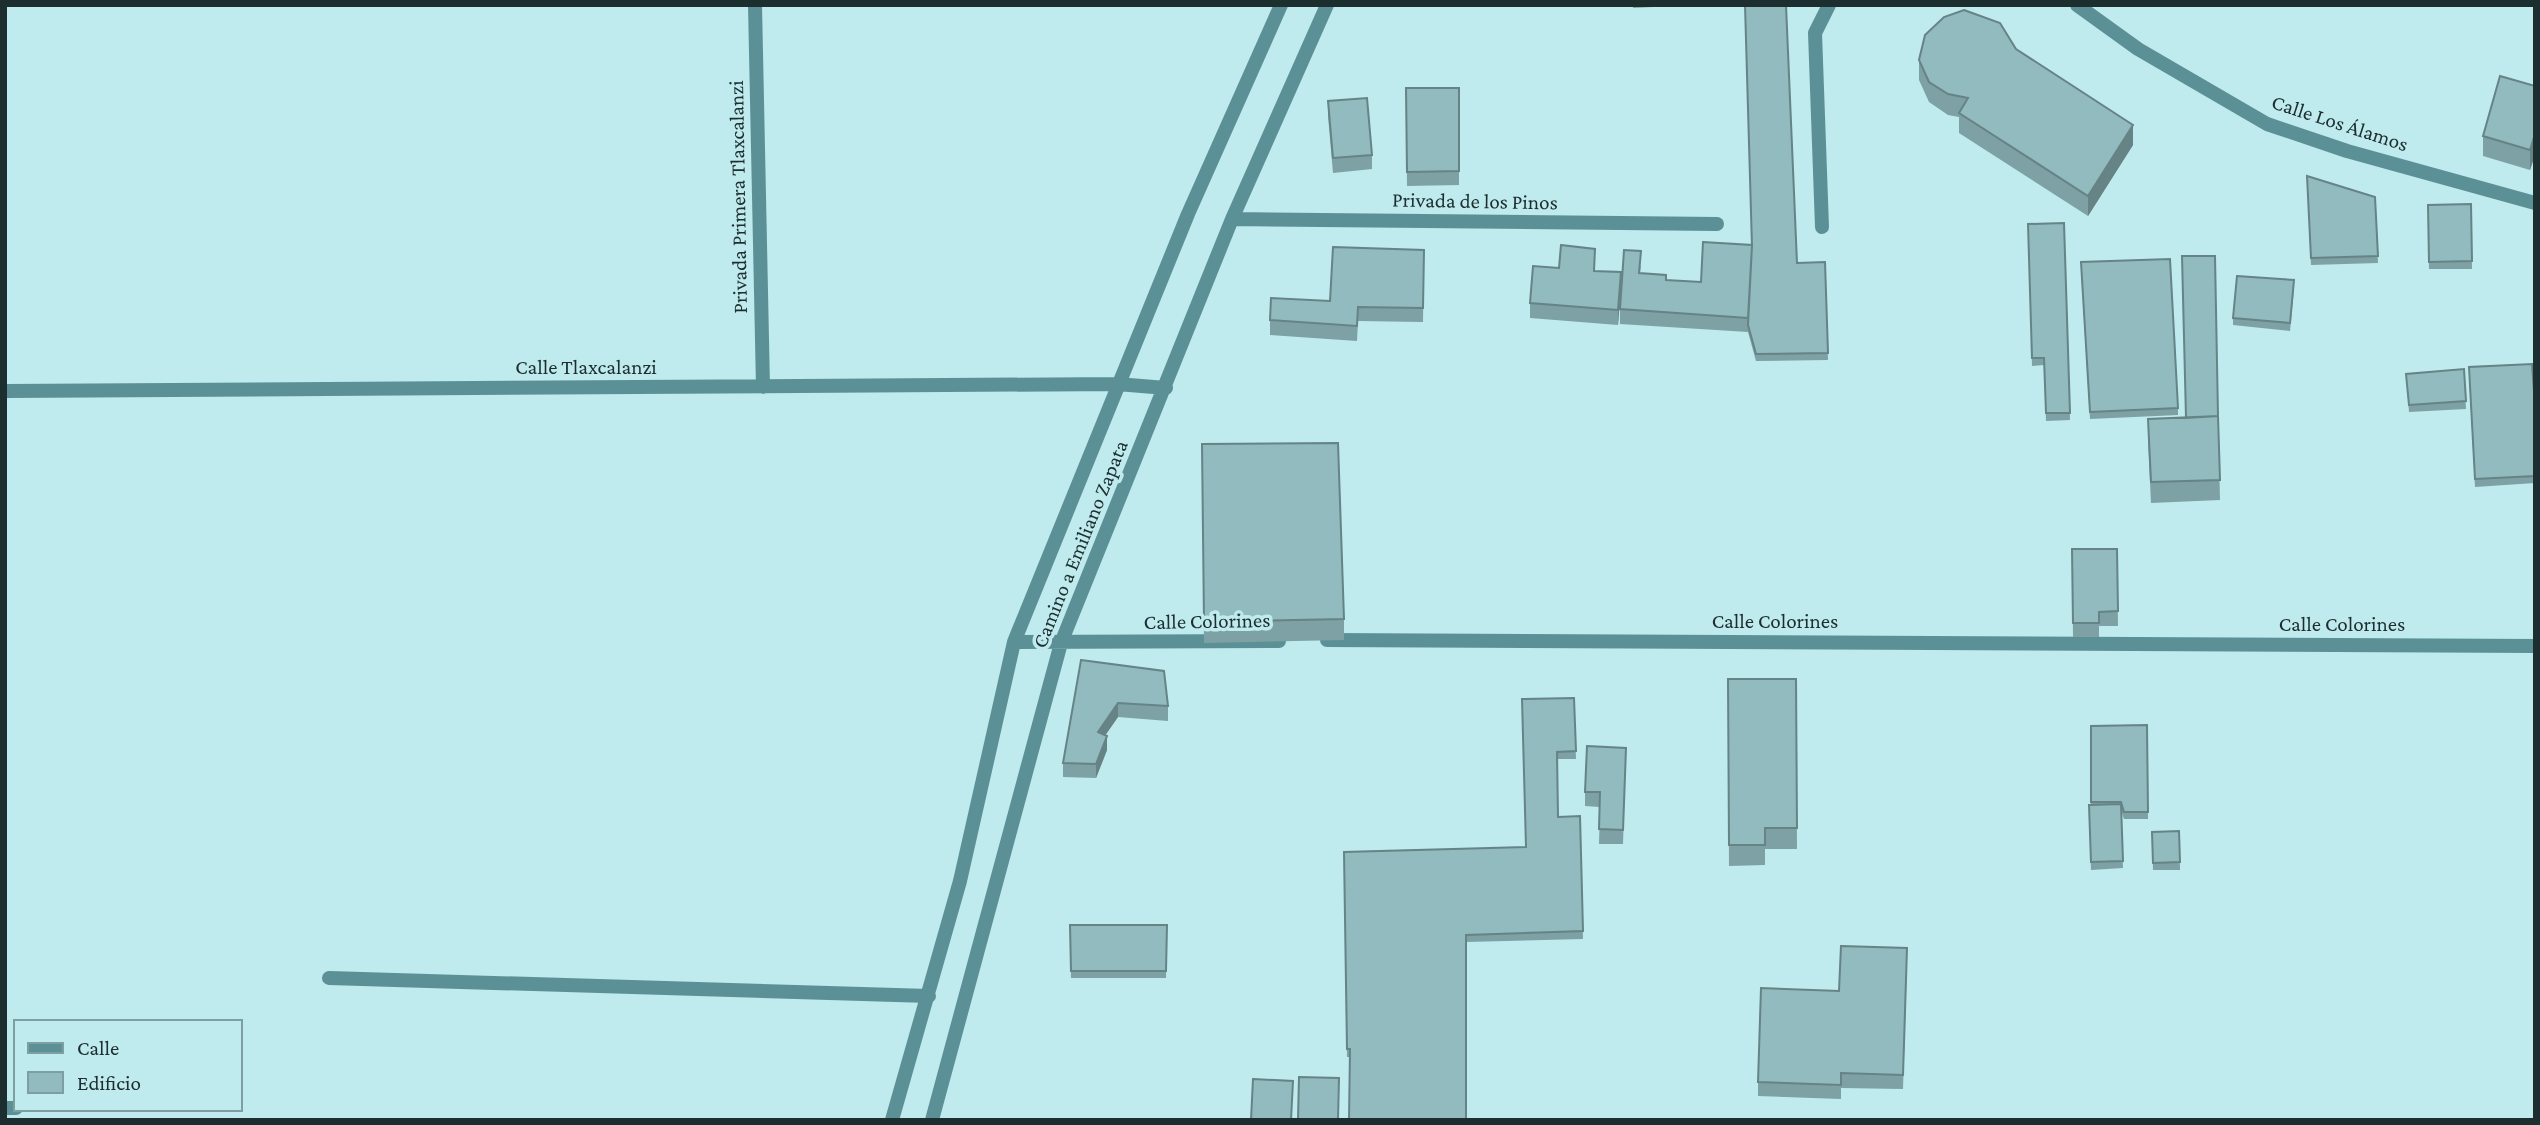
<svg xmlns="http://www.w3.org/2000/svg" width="2540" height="1125" font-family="'Crimson Pro',serif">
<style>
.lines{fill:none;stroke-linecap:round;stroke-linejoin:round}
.service{stroke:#5b9196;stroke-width:14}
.minor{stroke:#5b9196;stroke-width:14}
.wall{fill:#7da1a4}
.shaded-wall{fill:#668386}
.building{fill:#91bbbf;stroke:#668386;stroke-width:2}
.labels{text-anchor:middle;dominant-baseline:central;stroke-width:7;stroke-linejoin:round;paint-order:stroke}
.street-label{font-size:21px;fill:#1d2e2f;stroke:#bfeaee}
</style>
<rect width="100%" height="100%" fill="#bfeaee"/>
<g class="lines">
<!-- service -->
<path class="service" d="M1822 227 1815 33 1829 5"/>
<!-- minor -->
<path class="minor" d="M755 5 763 387
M2077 5 2138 49 2267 124 2347 151 2535 203
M1232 219 1717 224
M5 391 1117 384 1166 388
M1327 640 2535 646
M1014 642 1279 641
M329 978 929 996
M5 1108H16
M892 1120 960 881 1014 642 1188 214 1281 5
M932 1120 1061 643 1232 219 1327 5"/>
</g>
<!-- wall -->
<path class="wall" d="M1633 5H1694L1633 8Z
M2016 49 2133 145 2088 216 1959 133V117L1948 115 1929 102 1919 80V60Z
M2535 86V155L2530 170 2483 156V136Z
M1406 88H1459V185L1407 186Z
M1328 101 1372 155V169L1333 173 1328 116Z
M2307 176 2375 197 2378 263 2311 265Z
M2471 204 2472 269H2429L2428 205Z
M2064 223 2070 420 2046 421 2044 365 2032 366 2028 224Z
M1424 250 1423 322 1358 321 1357 341 1270 335V320L1330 301Z
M1825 262 1828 360 1756 361 1748 332 1620 324V309L1641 265 1640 273 1666 280 1701 282 1797 263Z
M1595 263V271L1621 287 1618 325 1530 318V303L1559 268Z
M2081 270 2178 408V415L2090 419Z
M2294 288 2290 331 2233 325V318Z
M2464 369 2466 409 2409 412 2406 374Z
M2469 374 2535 406V483L2475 487Z
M2218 416 2220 500 2151 503 2148 440V419Z
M1202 444 1344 619V640L1204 643Z
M2072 549H2117L2118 626H2099V637H2073Z
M1081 660 1168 706V721L1118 717 1105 735 1107 750 1096 778 1063 777V763Z
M1728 679H1796L1797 849H1765V865L1729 866Z
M1574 698 1576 759H1557L1558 817 1580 816 1583 939 1466 942 1350 1057H1347L1344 852 1526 847Z
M2147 725 2148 819H2124L2121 810 2123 868 2091 870 2089 805H2091V726Z
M1626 748 1623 844H1599L1600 807 1585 806V792Z
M2179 831 2180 870H2153L2152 832Z
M1070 925H1167L1166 978H1071Z
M1907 962 1903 1089 1841 1088V1099L1758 1096V1082L1839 991Z"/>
<!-- shaded-wall -->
<path class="shaded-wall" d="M2133 125V145L2088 216V196Z
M2535 134V155L2530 170V150Z
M1621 272V287L1618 325V310Z
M1118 703V717L1098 746V732Z
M1107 736V750L1096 778V764Z"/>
<!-- building -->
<path class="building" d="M1745 5H1786L1797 263 1825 262 1828 353 1756 354 1748 325 1752 245V247Z
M1964 10 2000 23 2016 49 2133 125 2088 196 1959 113 1968 98 1948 94 1929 82 1919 60 1925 35 1944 17Z
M2500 76 2535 86V134L2530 150 2483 136Z
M1406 88H1459V171L1407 172Z
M1367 98 1372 155 1333 158 1328 101Z
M2307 176 2375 197 2378 256 2311 258Z
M2471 204 2472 261 2429 262 2428 205Z
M2064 223 2070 413H2046L2044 358H2032L2028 224Z
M1703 242 1752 245 1748 318 1620 309 1624 250 1641 251 1639 273 1666 275V280L1701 282Z
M1561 245 1595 249 1594 271 1621 272 1618 310 1530 303 1533 266 1559 268Z
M1333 247 1424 250 1423 308 1358 307 1357 326 1270 320 1271 298 1330 301Z
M2182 256H2215L2218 416 2186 418Z
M2170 259 2178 408 2090 412 2081 262Z
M2237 276 2294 280 2290 323 2233 318Z
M2532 364 2535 406V476L2475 479 2469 367Z
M2464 369 2466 401 2409 405 2406 374Z
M2218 416 2220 480 2151 482 2148 419Z
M1338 443 1344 619 1204 622 1202 444Z
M2072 549H2117L2118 611 2099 612V623H2073Z
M1081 660 1164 671 1168 706 1118 703 1098 732 1107 736 1096 764 1063 763Z
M1728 679H1796L1797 828H1765V845H1729Z
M1574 698 1576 751 1557 752 1558 817 1580 816 1583 931 1466 935V1120H1349L1350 1049H1347L1344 852 1526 847 1522 699Z
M2147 725 2148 812H2124L2121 802H2091V726Z
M1587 746 1626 748 1623 830 1599 829 1600 792H1585Z
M2121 804 2123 861 2091 862 2089 805Z
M2179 831 2180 862 2153 863 2152 832Z
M1070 925H1167L1166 971H1071Z
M1841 946 1907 948 1903 1075 1841 1073V1085L1758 1082 1761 988 1839 991Z
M1299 1077 1339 1078 1338 1120H1298Z
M1253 1079 1293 1081 1291 1120H1251Z"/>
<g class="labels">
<!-- street labels -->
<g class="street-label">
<text transform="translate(2340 123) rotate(18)">Calle Los Álamos</text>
<text transform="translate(738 197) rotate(-91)">Privada Primera Tlaxcalanzi</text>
<text transform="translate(1475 201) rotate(1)">Privada de los Pinos</text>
<text x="586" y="367">Calle Tlaxcalanzi</text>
<text transform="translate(1080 544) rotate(-68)">Camino a Emiliano Zapata</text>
<text transform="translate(1207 621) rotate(-1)">Calle Colorines</text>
<text x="1775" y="621">Calle Colorines</text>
<text x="2342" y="624">Calle Colorines</text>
</g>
</g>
<!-- border -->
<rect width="2540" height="1125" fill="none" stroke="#1d2e2f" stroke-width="14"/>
<!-- legend -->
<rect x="14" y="1020" width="228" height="91" fill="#bfeaee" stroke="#7e9fa2" stroke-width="2"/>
<rect x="28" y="1043" width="35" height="10" fill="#5b9196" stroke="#7e9fa2" stroke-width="2"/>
<text x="77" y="1055" font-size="21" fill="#1d2e2f">Calle</text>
<rect x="28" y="1072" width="35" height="21" fill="#91bbbf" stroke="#7e9fa2" stroke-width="2"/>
<text x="77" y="1090" font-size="21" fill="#1d2e2f">Edificio</text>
</svg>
